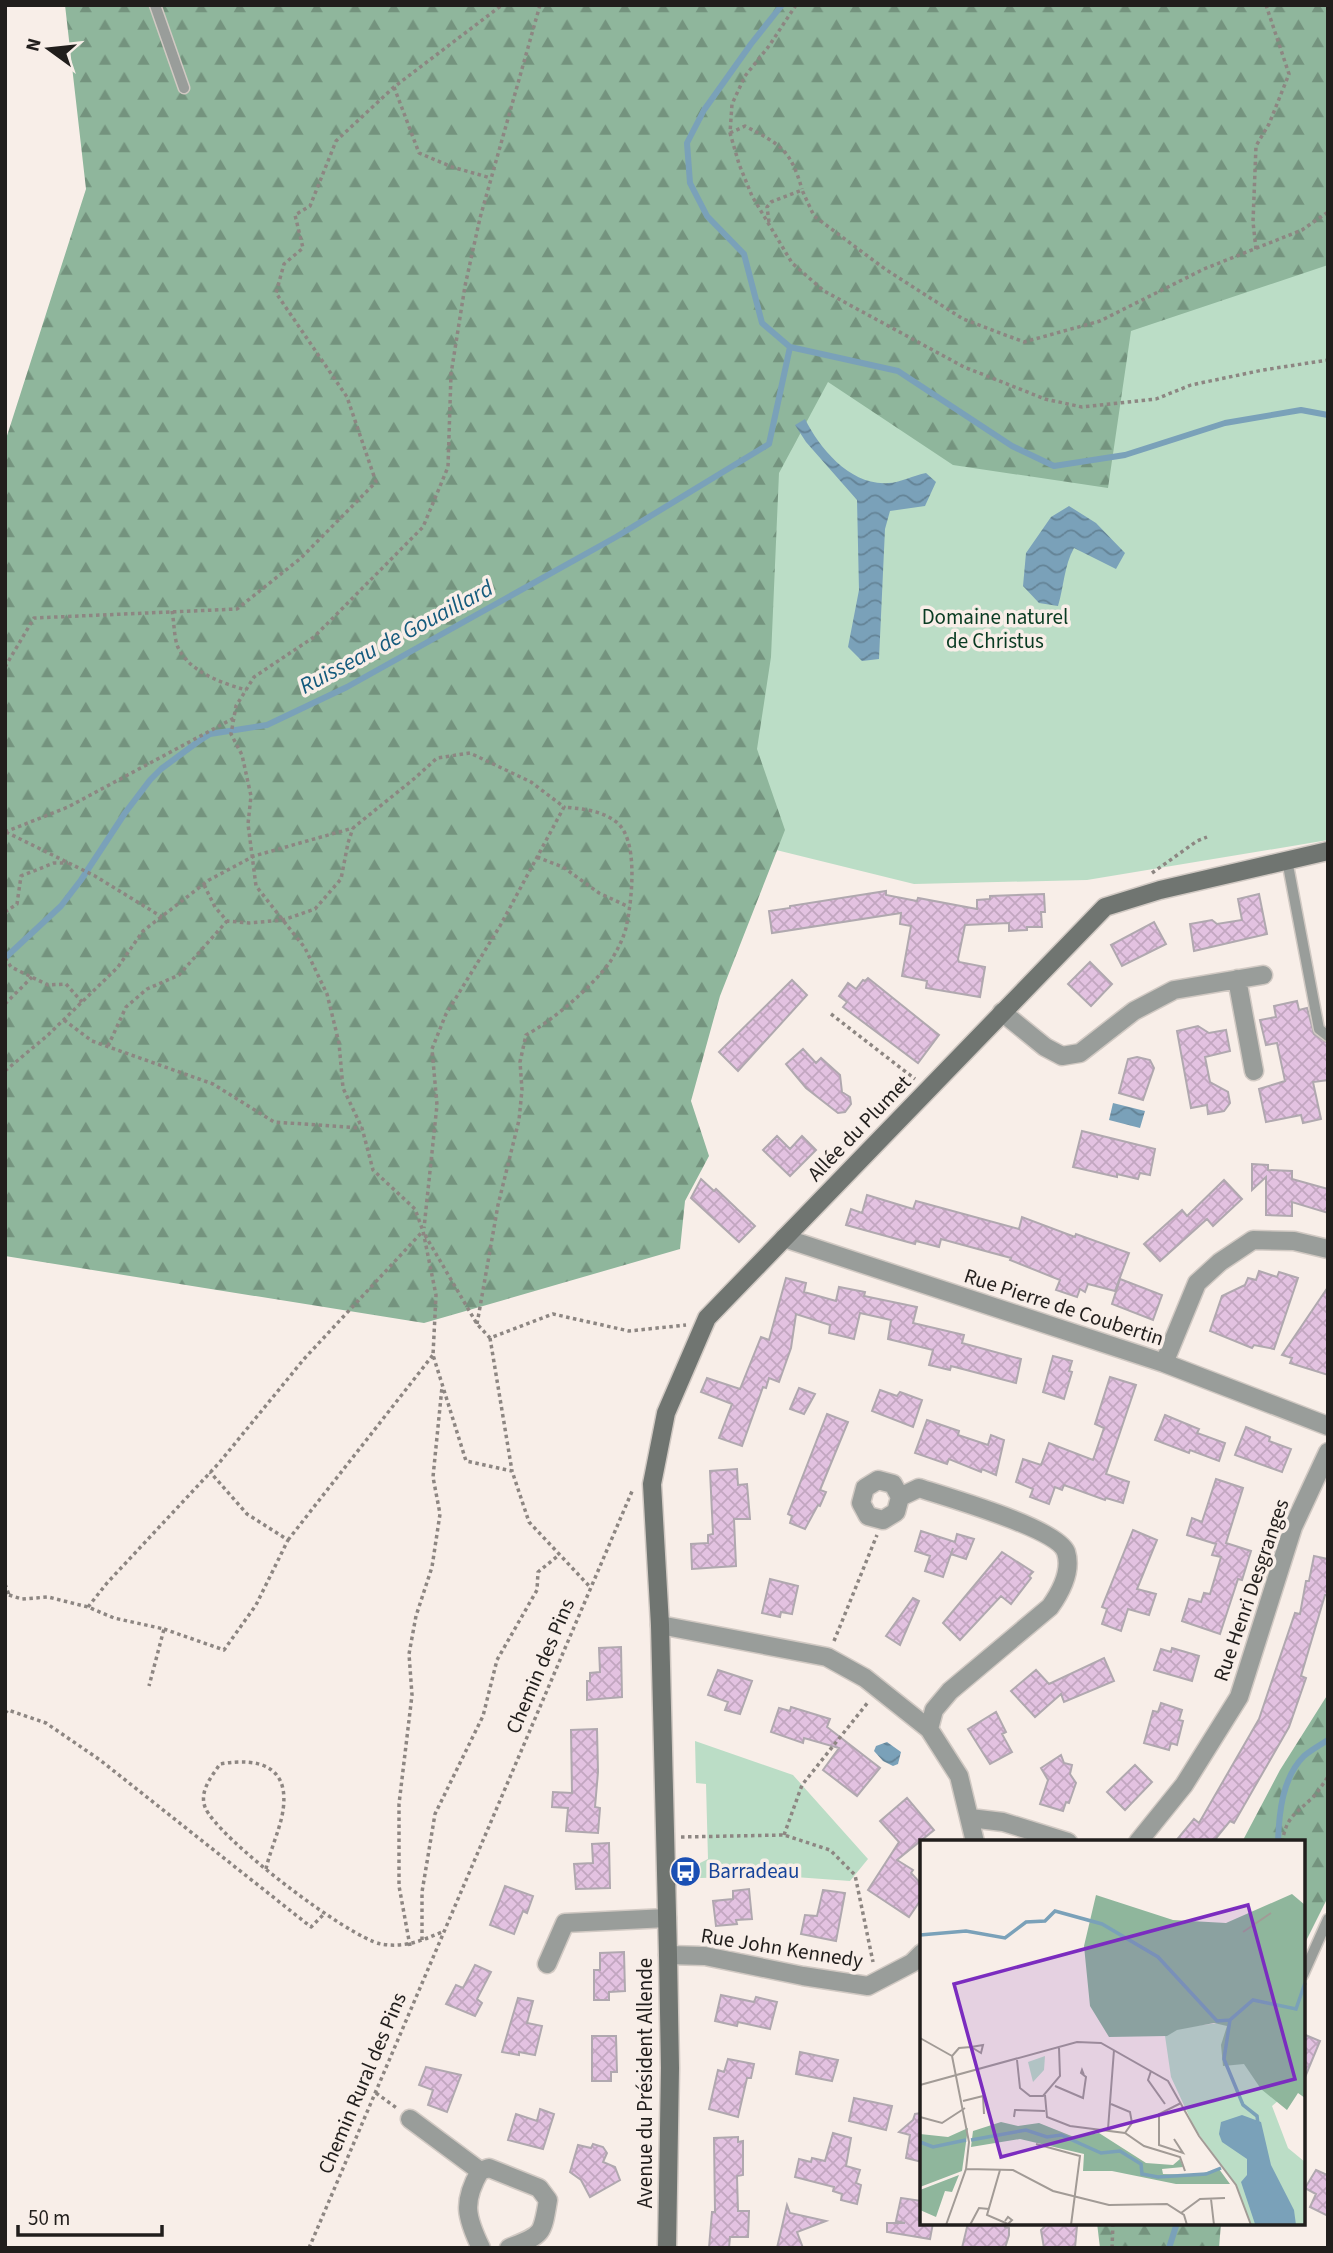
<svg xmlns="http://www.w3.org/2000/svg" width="1333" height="2253" font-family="'Source Sans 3',sans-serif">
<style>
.green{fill:#bbddc6}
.forest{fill:url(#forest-firs)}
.water{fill:url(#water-waves)}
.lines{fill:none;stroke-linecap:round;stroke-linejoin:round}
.stream{stroke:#7aa1b9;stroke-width:6}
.building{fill:url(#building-cross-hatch);stroke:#b0a8af;stroke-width:2}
.lane-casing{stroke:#d1c9c3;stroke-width:13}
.street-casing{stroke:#d1c9c3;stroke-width:21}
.secondary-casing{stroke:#d1c9c3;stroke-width:21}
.path{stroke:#8d8682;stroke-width:3.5;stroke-dasharray:3.5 3.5;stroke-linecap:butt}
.lane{stroke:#999d9a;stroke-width:10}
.street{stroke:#999d9a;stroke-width:18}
.secondary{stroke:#707571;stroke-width:18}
.labels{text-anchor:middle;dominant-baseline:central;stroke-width:7;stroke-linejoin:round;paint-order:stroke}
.park-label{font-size:21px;fill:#093b22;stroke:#f8eee8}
.street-label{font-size:21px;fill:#211e1c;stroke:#f8eee8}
.transit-label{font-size:21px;fill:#164399;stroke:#f8eee8;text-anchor:start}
.water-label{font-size:23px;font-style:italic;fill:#145a7c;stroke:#f8eee8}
.inset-river{fill:none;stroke:#7aa1b9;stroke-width:3.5}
.inset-road{fill:none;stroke:#a29b96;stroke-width:2}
.view{fill:#7b2cbf;fill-opacity:0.15;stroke:#7b2cbf;stroke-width:3.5}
.inset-edge{fill:none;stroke:#211e1c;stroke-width:3.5}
</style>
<defs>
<pattern id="forest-firs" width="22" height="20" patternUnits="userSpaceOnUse" patternTransform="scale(1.75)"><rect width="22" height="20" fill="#8fb69c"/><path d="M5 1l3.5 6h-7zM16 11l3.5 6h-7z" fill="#74937e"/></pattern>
<pattern id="water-waves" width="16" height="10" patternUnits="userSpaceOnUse" patternTransform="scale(1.75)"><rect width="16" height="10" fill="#7aa1b9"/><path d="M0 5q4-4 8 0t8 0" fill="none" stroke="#648396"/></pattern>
<pattern id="building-cross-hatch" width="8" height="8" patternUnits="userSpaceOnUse" patternTransform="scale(1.75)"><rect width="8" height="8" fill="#e3c2e1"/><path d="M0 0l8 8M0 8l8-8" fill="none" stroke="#c2a6c0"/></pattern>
</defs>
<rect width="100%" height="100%" fill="#f8eee8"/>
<!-- green -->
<path class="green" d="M1328 181V840L1087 880 914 884 724 837 722 692 816 284 1139 225Z
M695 1741 793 1775 868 1859 850 1881 781 1876 700 1878V1863L708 1859 706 1784 696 1783Z"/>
<!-- forest -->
<path class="forest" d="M65 5H1328V265L1131 331 1108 488 953 465 828 382 779 473 771 657 757 749 785 830 720 996 691 1101 709 1156 685 1201 680 1249 424 1323 5 1256V442L86 189Z
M1328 1694V1897L1303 1947V1842H1242L1280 1770Z
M1097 2223H1221L1219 2248H1100Z"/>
<!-- water -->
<path class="water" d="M805 419C820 449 851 486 888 483 900 483 914 475 926 473L936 482 925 506 890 511 885 529 879 659 862 661 848 647 859 590 857 500 806 442 795 425Z
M1069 506 1096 523 1125 553 1116 569 1074 548C1064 566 1064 586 1058 606L1039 603 1023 586 1026 553 1051 517Z
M1113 1103 1145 1111 1140 1128 1109 1120Z
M887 1742 901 1752 898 1764 893 1766 883 1761 874 1751 876 1746Z"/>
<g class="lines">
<!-- stream -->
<path class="stream" d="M782 5 751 44 704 110 687 143 690 183 707 216 744 254 762 323 790 347 898 371 1012 446 1054 466 1125 455 1225 423 1301 410 1328 415
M5 958 61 906 81 880 125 813 150 780 161 769 199 741 210 734 267 725 347 687 616 537 769 444 790 347
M1278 1842C1279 1813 1282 1778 1304 1756 1311 1750 1320 1745 1328 1740
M1169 2248 1177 2223"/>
</g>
<!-- building -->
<path class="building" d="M886 891V895L917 901 918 898 977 909V900L990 899V896L1044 894 1045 912H1041L1042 927H1027V930L1009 931V923L965 925 958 959 959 962 985 967 980 997 926 988 927 981 902 976 911 926 900 924 901 913 772 933 769 911 790 908V906Z
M1259 894 1267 934 1194 951 1190 924 1212 920 1217 924 1242 920 1238 899Z
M1154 922 1166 944 1122 966 1111 945Z
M1090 962 1112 984 1091 1006 1068 984Z
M868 978 939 1035 918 1063 843 1007 847 1002 839 996 848 983 856 989 863 980 865 981Z
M792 980 807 995 738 1071 719 1052Z
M1297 1001 1299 1010 1307 1008 1314 1034 1328 1043V1080L1313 1082 1321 1119 1303 1123 1301 1115 1266 1122 1259 1089 1285 1081 1277 1043 1266 1045 1260 1020 1276 1017 1274 1006Z
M1198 1026 1209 1033 1226 1030 1230 1051 1205 1057 1210 1082 1228 1092 1230 1103 1224 1111 1208 1114 1207 1105 1191 1108 1177 1031Z
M803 1049 816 1063 821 1058 840 1075 842 1092 850 1097 851 1104 845 1112 838 1113 806 1088 786 1064Z
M1137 1057 1150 1060 1154 1068 1143 1100 1119 1093 1128 1059Z
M1082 1131 1155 1149 1150 1175 1140 1173 1138 1179 1117 1174V1177L1073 1167Z
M777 1136 790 1149 802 1136 816 1150 790 1176 763 1150Z
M1252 1164 1268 1165V1170L1292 1171V1179L1328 1189V1213L1292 1202V1216L1266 1215V1177L1252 1190Z
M701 1179 714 1191 716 1189 755 1226 739 1242 691 1198Z
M1224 1180 1242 1199 1213 1226 1207 1219 1160 1261 1144 1244 1182 1210 1187 1216Z
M867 1195 913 1209 916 1201 1019 1229 1022 1217 1075 1237 1076 1234 1129 1253 1115 1291 1088 1284 1085 1292 1080 1289 1077 1297 1056 1290 1060 1280 1010 1260 1011 1258 941 1239 939 1247 916 1241 915 1244 846 1225 851 1209 862 1213Z
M1259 1271 1277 1277 1279 1272 1298 1278 1274 1349 1254 1345 1252 1348 1210 1331 1222 1296 1245 1285 1248 1278 1256 1280Z
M786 1278 806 1283 804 1292 836 1301 839 1287 865 1292 864 1296 917 1307 913 1323 964 1335 962 1343 1021 1359 1016 1383 951 1366 950 1370 929 1365 933 1350 888 1339 891 1320 860 1313 854 1339 829 1333 830 1325 796 1314 791 1348 779 1382 769 1378 766 1388 763 1387 742 1446 719 1438 732 1404 701 1392 707 1378 740 1389 761 1337 769 1340Z
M1120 1279 1162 1295 1153 1320 1112 1304Z
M1328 1287V1375L1290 1363 1292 1358 1282 1355Z
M1053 1356 1072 1361 1069 1371 1072 1372 1064 1399 1043 1392Z
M1110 1377 1136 1385 1106 1474 1129 1482 1123 1503 1106 1498 1105 1500 1064 1485 1062 1490 1055 1487 1049 1504 1030 1497 1033 1489 1016 1482 1023 1459 1041 1465 1049 1443 1093 1460 1104 1428 1095 1424Z
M799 1388 815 1394 804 1414 790 1409Z
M880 1390 897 1396 900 1392 922 1400 913 1427 872 1411Z
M827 1414 848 1422 820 1490 826 1492 820 1506 818 1505 805 1529 790 1523 792 1516 788 1514Z
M1165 1415 1199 1429 1197 1433 1225 1443 1219 1461 1190 1450 1189 1453 1155 1440Z
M927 1420 959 1431 958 1435 988 1445 991 1435 1004 1440 996 1475 982 1469 981 1472 949 1459 947 1464 915 1453Z
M1246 1427 1270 1437 1269 1441 1291 1449 1282 1472 1235 1455Z
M737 1469 738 1485 747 1484 750 1519H734L736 1566 692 1569 691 1544 708 1543V1535L713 1534 710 1471Z
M1216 1479 1243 1488 1226 1543 1251 1551 1242 1580 1238 1579 1220 1634 1182 1621 1189 1599 1201 1602 1204 1593 1210 1594 1221 1557 1212 1555 1216 1544 1187 1535 1192 1518 1202 1522Z
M1133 1530 1157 1540 1137 1589 1156 1594 1149 1615 1128 1609 1121 1631 1102 1624 1107 1609 1102 1607Z
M921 1531 955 1542 957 1534 974 1539 966 1559 951 1554 953 1548 943 1577 925 1571 930 1556 915 1551Z
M1002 1552 1033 1572 1029 1576 1031 1578 1011 1604 1001 1596 960 1640 943 1623Z
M1314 1556 1328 1559V1595H1325L1301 1676 1306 1678 1289 1727 1234 1823 1230 1821 1213 1842H1175L1194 1819 1199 1823 1259 1719 1295 1613 1300 1614 1306 1581H1309Z
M770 1579 798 1586 792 1614 781 1612 780 1617 762 1613Z
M913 1598 919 1601 900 1645 886 1636Z
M621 1647 622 1697 587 1700V1681H590V1673L600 1672 599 1648Z
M1172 1648 1199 1656 1192 1681 1154 1670 1161 1649 1171 1652Z
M1104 1658 1114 1681 1064 1702 1061 1694 1035 1717 1011 1691 1036 1670 1049 1684Z
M718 1670 752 1681 740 1714 725 1710 728 1702 708 1695Z
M1161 1703 1182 1710 1179 1720 1183 1721 1177 1745 1171 1743 1169 1750 1144 1743 1153 1711 1158 1712Z
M791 1707 830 1719 827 1727 880 1768 857 1796 823 1770 839 1748 804 1738 803 1743 771 1732 779 1708 790 1711Z
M996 1712 1006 1732 1002 1734 1012 1752 990 1764 968 1729Z
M597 1729 598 1772 595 1807 600 1808 598 1833 566 1831 568 1808 552 1807 553 1792 572 1793 571 1730Z
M1061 1755 1064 1763 1072 1765 1070 1774 1076 1783 1069 1803 1066 1802 1063 1811 1040 1804 1048 1780 1041 1768Z
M1135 1765 1152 1782 1125 1810 1107 1792Z
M907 1798 934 1830 897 1860 913 1870 911 1873 922 1885V1898L909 1917 868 1890 899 1842 880 1821Z
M609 1843 610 1888 576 1889 574 1864 593 1863 592 1844Z
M505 1886 533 1896 527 1913 523 1911 514 1934 490 1925Z
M749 1889 752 1919 736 1920 737 1924 716 1926 713 1901 733 1899V1891Z
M823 1890 845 1893 836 1941 801 1934 805 1915 817 1916Z
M624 1952 625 1991 609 1992V2000H594V1970H600V1953Z
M475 1965 491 1972 477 1999 482 2003 475 2016 446 2004 456 1985 463 1988Z
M721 1995 754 2002 756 1997 777 2002 770 2029 738 2022 737 2026 715 2021Z
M518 1998 533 2001 527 2023 542 2026 535 2055 519 2052V2055L502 2052Z
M1303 2034 1320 2041 1303 2082Z
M592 2036H616L617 2072H611V2081H592Z
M800 2052 838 2060 832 2081 796 2074Z
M728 2059 754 2064 751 2078H747L738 2117 709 2109 718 2070 724 2072Z
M426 2067 461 2075 447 2112 428 2105 433 2090 419 2085Z
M854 2098 892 2106 886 2130 849 2121Z
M540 2109 554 2114 543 2149 508 2140 516 2114 537 2121Z
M922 2113V2162L906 2158 910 2135 899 2132 913 2120 915 2114Z
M833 2133 851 2138 846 2166 860 2170 856 2183 861 2185 857 2204 841 2200 842 2194 833 2191 834 2187 795 2177 799 2159 811 2162 812 2158 825 2161Z
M738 2137V2142L743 2141V2175L737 2176 738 2211H749L748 2237H730L729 2248H709L712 2212H715L714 2138Z
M593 2144 603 2147 607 2153 603 2162 615 2167 620 2180 590 2197 581 2180 570 2172 578 2145 591 2148Z
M1316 2170 1327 2175 1328 2173V2216L1310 2207 1316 2194 1305 2188Z
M901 2198 922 2201V2223H933L930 2239 887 2232V2223H905L896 2221Z
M787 2205 790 2213 826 2221 797 2232 803 2248H777Z
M968 2223H1006L1005 2227 1009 2228V2235L1005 2248H962Z
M1047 2224 1077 2226 1075 2248H1044L1041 2230Z"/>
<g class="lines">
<defs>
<path id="lane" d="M155 5 184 88
M1287 860 1319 1029 1328 1036
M1303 1975 1328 1919"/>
<path id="street" d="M1237 979 1254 1071
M1002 1012 1045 1047 1062 1056 1080 1053 1134 1011 1174 990 1263 975
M784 1238 1164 1363 1328 1426
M1164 1363 1197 1283 1220 1262 1253 1240 1294 1241 1328 1249
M900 1497 893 1484 878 1480 865 1488 861 1503 868 1516 883 1520 896 1512 900 1497 919 1488C946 1497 1057 1528 1066 1552 1072 1571 1060 1593 1050 1607L950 1691 934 1710 929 1729
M660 1625 827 1657 865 1678 929 1729 959 1776 975 1842
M970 1818 1003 1822 1068 1842
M1138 1842 1184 1785 1239 1697 1293 1527 1328 1452
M668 1955 705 1956 803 1976 868 1986 912 1963 922 1953
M547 1964 565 1923 667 1918
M410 2119 480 2171
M481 2248C466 2217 462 2202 480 2171L489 2168 539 2188 548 2200C542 2236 543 2234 509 2248"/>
<path id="secondary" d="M667 2248 670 2068 668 1955 660 1625 652 1484 666 1413 707 1318 1105 907 1160 890 1328 851"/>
</defs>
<!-- lane casing -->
<use href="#lane" class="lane-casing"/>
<!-- street casing -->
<use href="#street" class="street-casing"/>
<!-- secondary casing -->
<use href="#secondary" class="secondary-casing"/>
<!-- path -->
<path class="path" d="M540 5 480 218 465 286 451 374 448 467 423 527 314 637 254 677 236 706 231 734 242 755 251 796 248 824 256 886 305 948 327 994 339 1043 343 1088 362 1128 373 1170 415 1209 423 1231 436 1295 433 1355 466 1461 512 1471 529 1522 591 1588
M796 5 769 46 745 76 732 104 730 133 739 164 752 196 792 263 824 291 964 367 1045 399 1082 407 1156 399 1191 385 1263 370 1328 360
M394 87 419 153 452 167 491 178
M730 133 745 126C781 145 790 149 802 189
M769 222 767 207 771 202 802 190 814 216 885 269 963 319 1024 342 1100 321 1204 269 1302 230 1328 212
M1256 249 1253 222 1256 146 1269 124 1289 74 1266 5
M172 611C174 621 174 635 177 645 187 671 221 683 246 690
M5 667 34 618 237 609 301 558 376 482 347 397 276 293 284 264 303 248 295 215 310 206 336 141 394 87 502 5
M5 832 68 807 234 718
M6 832 95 876 162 917
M537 857 563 867 599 893 629 907
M1152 873 1197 841 1207 837
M204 885 215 907 227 921 249 923 283 920 315 909 341 879 348 843 353 828
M5 912 17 904 21 876 54 863H68
M5 958 11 967 48 985 66 984 82 1002
M5 1004 32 977
M831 1014 915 1079
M64 1020 92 1041 213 1084 274 1122 362 1128
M108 1046 126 1007 147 989 179 975 227 921
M5 1071 48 1035 118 967 143 931 209 880 254 856 353 828 415 778 437 758 470 753 531 782 564 807 500 926 446 1014 432 1049 437 1105 424 1228
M425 1235 477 1324 490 1338 553 1314 629 1331 686 1325
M477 1324 498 1205 519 1120 522 1090 520 1062 526 1035C552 1021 592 987 610 962 617 951 625 936 627 923 632 898 639 837 615 821 600 810 582 809 564 807
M490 1338 512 1471
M288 1540 433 1355
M5 1584 9 1595 5 1594
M9 1595 22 1599 48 1597 88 1607 114 1618 164 1629 149 1686
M88 1607 107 1583 219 1463 304 1359 423 1231
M164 1629 224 1650 256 1605 288 1540 247 1514 210 1472
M834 1641 877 1535
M5 1713 8 1710 46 1723 100 1760 311 1927 324 1914
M784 1835 802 1785 869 1701
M681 1837 784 1835 830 1850 855 1875 873 1962
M1282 1842C1287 1817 1293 1816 1310 1800 1317 1794 1322 1785 1328 1777
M266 1869C270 1851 278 1834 282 1816 292 1767 261 1757 220 1764 212 1776 199 1791 205 1807 216 1837 349 1938 381 1944 404 1948 421 1941 442 1932
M422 1940V1892L435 1814 483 1716 497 1660 537 1590 538 1572 559 1555
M410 1946 399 1886V1804L412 1695 409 1654 416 1616 432 1567 440 1514 433 1477 442 1387
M376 2093 398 2109
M309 2248 633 1489
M1112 2248 1113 2223"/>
<!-- lane -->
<use href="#lane" class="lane"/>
<!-- street -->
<use href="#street" class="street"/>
<!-- secondary -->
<use href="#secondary" class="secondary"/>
</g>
<!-- icons -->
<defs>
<symbol id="bus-disc" viewBox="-11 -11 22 22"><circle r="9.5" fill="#1a4fb4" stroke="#f8eee8"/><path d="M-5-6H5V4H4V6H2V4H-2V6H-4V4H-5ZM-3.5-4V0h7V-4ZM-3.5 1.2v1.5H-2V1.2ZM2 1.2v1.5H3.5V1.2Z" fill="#fff"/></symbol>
</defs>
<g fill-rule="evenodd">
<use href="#bus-disc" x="668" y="1854" width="35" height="35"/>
</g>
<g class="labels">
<!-- park labels -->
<g class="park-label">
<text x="995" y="617">Domaine naturel<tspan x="995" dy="24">de Christus</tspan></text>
</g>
<!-- street labels -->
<g class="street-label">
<text transform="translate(859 1128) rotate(-46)">Allée du Plumet</text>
<text transform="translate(1064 1307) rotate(18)">Rue Pierre de Coubertin</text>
<text transform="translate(1251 1590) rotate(-71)">Rue Henri Desgranges</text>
<text transform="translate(540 1666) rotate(-67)">Chemin des Pins</text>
<text transform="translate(782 1948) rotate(9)">Rue John Kennedy</text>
<text transform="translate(362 2083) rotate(-67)">Chemin Rural des Pins</text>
<text transform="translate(645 2083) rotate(-90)">Avenue du Président Allende</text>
</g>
<!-- transit labels -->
<g class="transit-label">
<text x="708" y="1871">Barradeau</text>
</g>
<!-- water labels -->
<g class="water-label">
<text transform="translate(396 637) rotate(-28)">Ruisseau de Gouaillard</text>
</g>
</g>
<!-- overview -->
<g transform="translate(920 1840)">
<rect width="385" height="385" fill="#f8eee8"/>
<path d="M319 181 359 260 352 266 368 308 385 322V385H331L316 345 275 289 251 237 244 189ZM125 216 124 230 113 242 108 222Z" fill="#bbddc6"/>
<path d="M372 54 385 65V258L378 253 367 270 341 249 324 224 303 226 301 205 307 186 294 183 257 190 247 196 189 197 170 166 164 106 176 55 253 80 306 83ZM81 282 98 286 119 283 154 297 179 293 226 323 253 325 260 319 263 327 242 329 243 334 276 335 299 329 310 344H256L192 331H163L164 314 100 299 51 307 53 291ZM48 288 42 331 0 347V294L28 297ZM39 335 32 352 25 351 16 377 0 370V350Z" fill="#8fb69c"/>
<path d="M322 275 341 282 351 325 374 370 376 385 335 384 321 342 327 335V319L302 302 299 294 301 282Z" fill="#7aa1b9"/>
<path class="inset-river" d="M0 95 46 91 85 98 106 82 125 81 135 71 182 84 238 117 297 181 310 180M338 284 337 276 323 265 304 219 310 180 333 160 376 169 385 143M51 300 106 290 127 297 141 295 181 313 200 311 221 324 222 334 238 337 286 334 301 328M0 302 13 307 46 300"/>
<path class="inset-road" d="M323 92 351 73M0 198 32 216M97 220 100 248 110 256H123L140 236 139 208M231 231 228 240 245 264M0 245 157 202 181 203 248 241 279 296 316 345 331 385M135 246 163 258 166 237 161 233 162 230 164 235M125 255 127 277 150 286 205 293 224 306 260 317 265 331M43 261 63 256 64 274M191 264 210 272 212 283 205 293M0 277 22 283 45 268M94 277 95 270 125 271M188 289 194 210M254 299 263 313 239 305V274L261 263M116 304 160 316 151 385M46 329 93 330 133 351 189 365 247 364 264 375 267 385M80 330 67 375 88 384 92 380 88 377 85 381M291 359 294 385M261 373 280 359 305 358M26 385 46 329 49 302 32 216 39 208 51 207 61 213 63 205 51 207M50 385 59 368 69 369"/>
<path class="view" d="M328 65 375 239 81 317 34 144Z"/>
<rect width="385" height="385" class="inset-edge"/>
</g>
<!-- border -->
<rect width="1333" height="2253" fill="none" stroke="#211e1c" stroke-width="14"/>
<!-- north arrow -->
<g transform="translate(49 49) rotate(285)" stroke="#f8eee8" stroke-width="5" paint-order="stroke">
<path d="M0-5L12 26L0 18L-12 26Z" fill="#211e1c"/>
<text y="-10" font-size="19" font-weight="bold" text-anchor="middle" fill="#211e1c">N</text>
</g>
<!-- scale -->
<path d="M18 2225v10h144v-10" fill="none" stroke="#211e1c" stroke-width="3.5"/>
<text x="28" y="2225" font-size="21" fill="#211e1c" stroke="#f8eee8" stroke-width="5" paint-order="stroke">50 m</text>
</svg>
